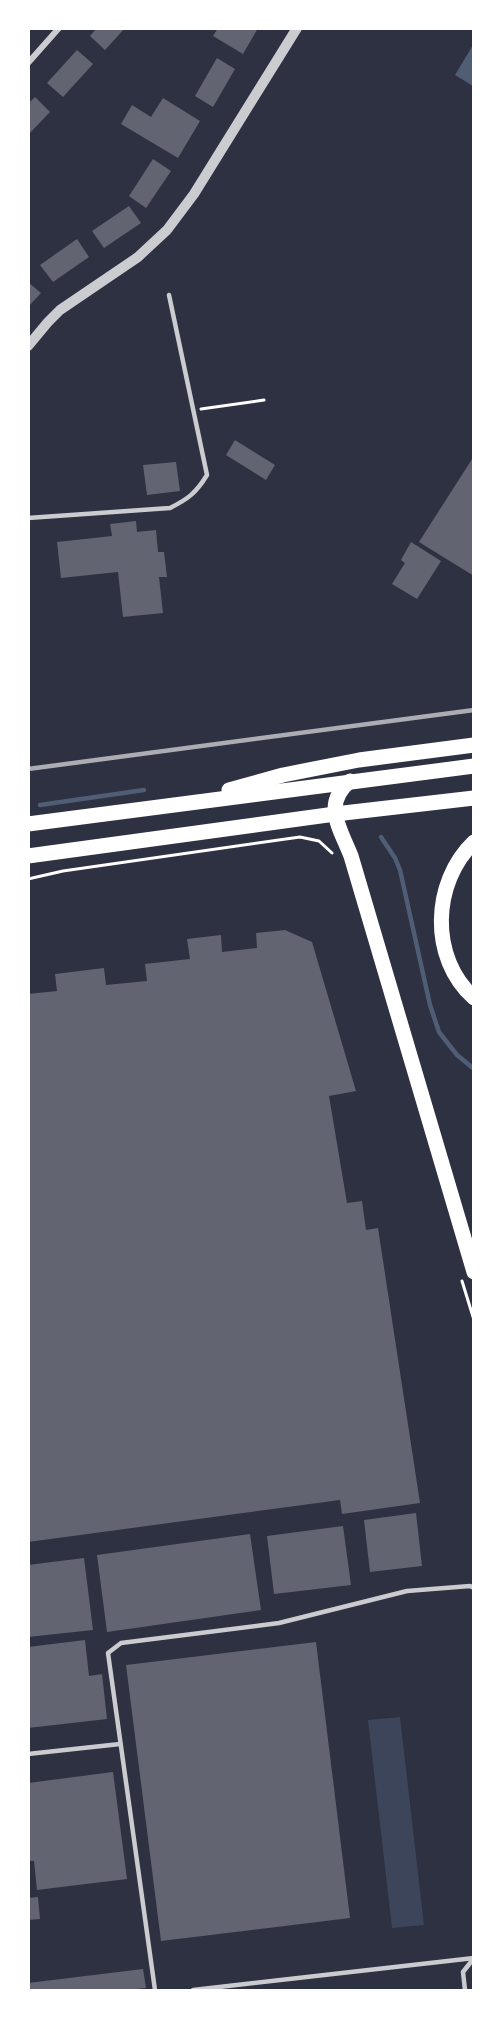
<svg xmlns="http://www.w3.org/2000/svg" width="502" height="2019" font-family="Poppins,sans-serif">
  <style>
    .green { fill: #3c4559 }
    .water { fill: #4f5d75 }
    .lines { fill: none; stroke-linecap: round; stroke-linejoin: round }
    .stream { stroke: #4f5d75; stroke-width: 4.5 }
    .building { fill: #626471 }
    .path { stroke: #fff; stroke-width: 3 }
    .service { stroke: #caccd0; stroke-width: 4.5 }
    .minor { stroke: #caccd0; stroke-width: 6 }
    .tertiary { stroke: #caccd0; stroke-width: 10 }
    .primary { stroke: #fff; stroke-width: 15 }
    .rail { stroke: #abadb3; stroke-width: 4.5 }
  </style>
  <rect width="100%" height="100%" fill="#2d3142"/>
  <!-- green -->
  <polygon class="green" points="400,1717 424,1925 392,1928 368,1720"/>
  <!-- water -->
  <polygon class="water" points="473,45 473,86 455,75"/>
  <g class="lines">
    <!-- stream -->
    <g class="stream">
      <polyline points="40,805 144,790"/>
      <polyline points="381,837 395,858 400,870 430,1005 439,1032 457,1055 474,1069"/>
    </g>
  </g>
  <!-- building -->
  <g class="building">
    <polygon points="97,28 125,28 105,50 90,36"/>
    <polygon points="218,28 258,28 243,54 213,36"/>
    <polygon points="77,50 93,64 63,97 47,83"/>
    <polygon points="217,58 235,69 213,107 195,96"/>
    <polygon points="35,97 50,112 28,135 28,104"/>
    <polygon points="163,98 200,121 178,158 121,124 132,105 151,117"/>
    <polygon points="153,159 171,171 146,208 129,196"/>
    <polygon points="129,206 141,223 104,248 92,231"/>
    <polygon points="77,239 89,257 53,282 40,265"/>
    <polygon points="28,282 41,293 28,307"/>
    <polygon points="235,440 275,465 266,480 226,455"/>
    <polygon points="474,456 474,576 419,542"/>
    <polygon points="176,462 180,491 147,495 143,465"/>
    <polygon points="136,521 137,532 156,530 158,552 164,552 167,577 159,577 163,613 123,617 118,572 61,578 57,542 112,536 110,524"/>
    <polygon points="411,542 441,561 417,599 392,584 405,563 401,560"/>
    <polygon points="285,930 312,942 356,1091 329,1096 347,1203 362,1201 366,1230 378,1228 420,1503 342,1514 340,1500 28,1542 28,994 57,991 55,974 104,968 106,985 147,981 145,964 190,959 187,939 221,935 222,952 257,948 256,933"/>
    <polygon points="416,1513 422,1566 370,1572 364,1520"/>
    <polygon points="343,1526 351,1585 274,1594 267,1536"/>
    <polygon points="250,1534 261,1610 107,1632 97,1555"/>
    <polygon points="84,1558 93,1630 28,1637 28,1565"/>
    <polygon points="85,1640 89,1676 102,1674 107,1719 28,1728 28,1647"/>
    <polygon points="316,1642 350,1918 161,1941 126,1665"/>
    <polygon points="113,1772 127,1879 37,1890 34,1861 28,1861 28,1783"/>
    <polygon points="38,1897 40,1919 28,1920 28,1898"/>
    <polygon points="143,1969 146,1988 126,1990 28,1990 28,1983"/>
  </g>
  <g class="lines">
    <!-- path -->
    <g class="path">
      <polyline points="201,409 264,400"/>
      <polyline points="28,879 63,871 300,837 319,841 332,853"/>
      <polyline points="462,1281 474,1320"/>
    </g>
    <!-- service -->
    <g class="service">
      <path d="M28,518L170,508C188,499 196,493 207,475L169,295"/>
      <polyline points="28,1754 120,1744"/>
      <polyline points="155,1990 108,1653 121,1643 279,1623 407,1591 470,1586 474,1588"/>
      <polyline points="193,1990 474,1958"/>
      <polyline points="465,1990 463,1972 474,1958"/>
    </g>
    <!-- minor -->
    <polyline class="minor" points="28,63 59,28"/>
    <!-- tertiary -->
    <polyline class="tertiary" points="28,346 48,322 60,310 138,257 167,230 194,194 297,28"/>
    <!-- primary -->
    <g class="primary">
      <path d="M350,781C322,804 340,828 351,856L474,1272"/>
      <polyline points="229,790 283,775 359,760 474,745"/>
      <polyline points="28,824 474,766"/>
      <path d="M474,842C432,882 429,958 474,998"/>
      <polyline points="28,856 335,814 474,798"/>
    </g>
    <!-- rail -->
    <polyline class="rail" points="28,769 474,710"/>
  </g>
  <!-- border -->
  <rect width="502" height="2019" fill="none" stroke="#ffffff" stroke-width="60"/>
</svg>
